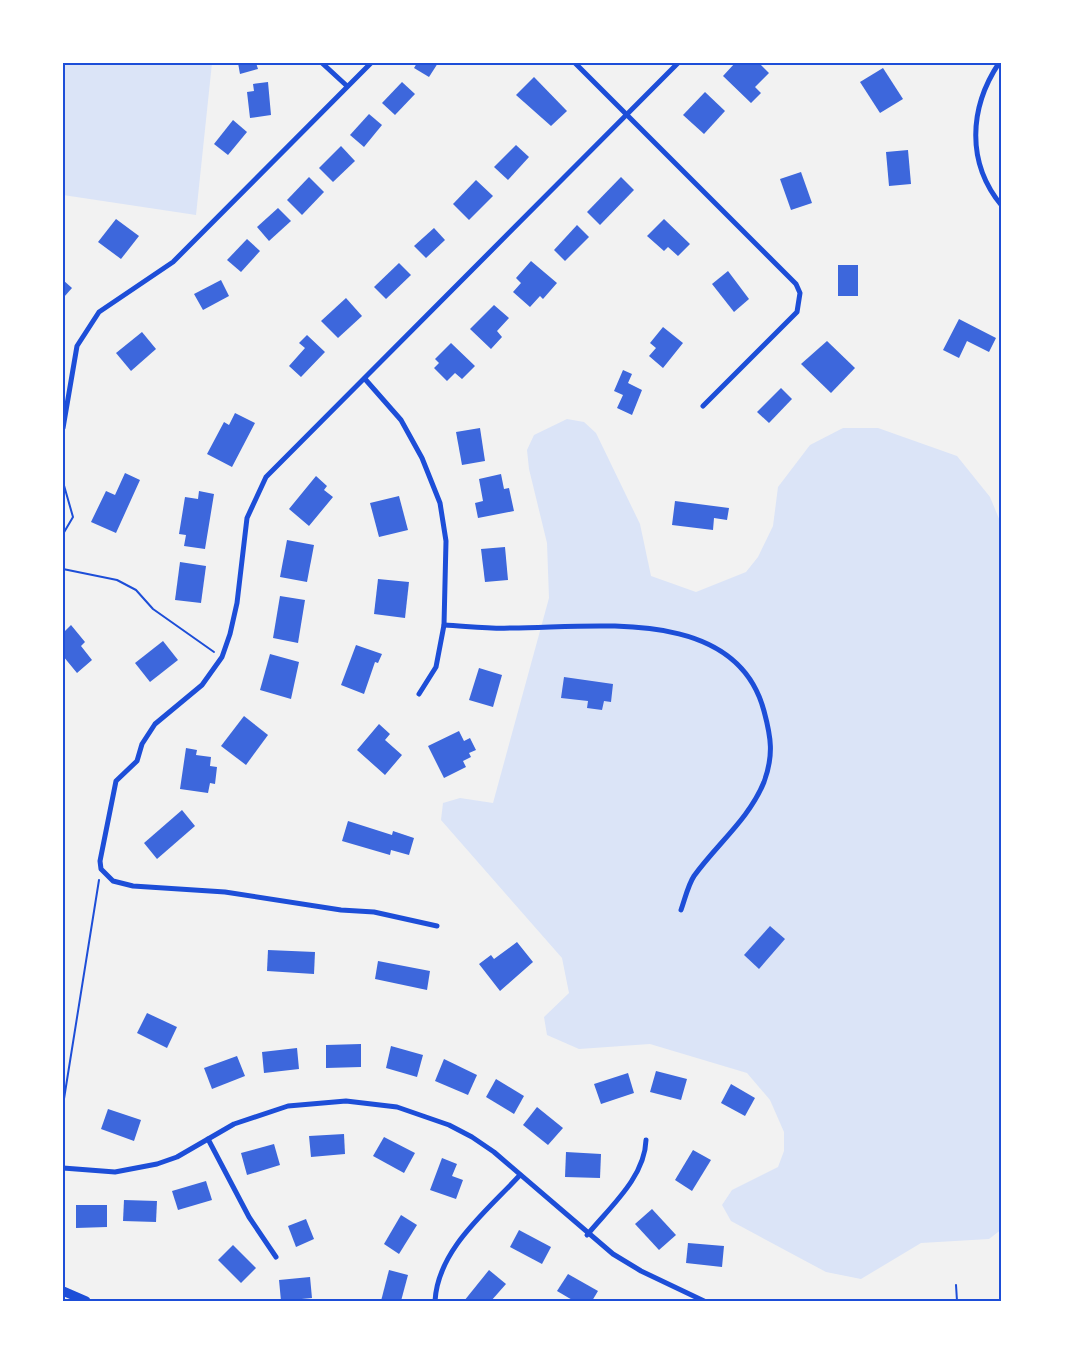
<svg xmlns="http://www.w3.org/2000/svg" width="1065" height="1364" font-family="'Titillium Web',sans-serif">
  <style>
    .green { fill: #dbe4f7 }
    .building { fill: #3d67dc }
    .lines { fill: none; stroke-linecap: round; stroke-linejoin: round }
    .path { stroke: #1d4ed8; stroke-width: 2 }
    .service { stroke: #1d4ed8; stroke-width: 2 }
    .minor { stroke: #1d4ed8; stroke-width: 5 }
    .motorway { stroke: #1d4ed8; stroke-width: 9 }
    .neatline { fill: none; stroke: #1d4ed8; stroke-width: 2 }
  </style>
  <rect width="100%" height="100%" fill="#f2f2f2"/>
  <!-- green -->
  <g class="green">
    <polygon points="63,63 212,63 196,215 63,195"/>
    <polygon points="567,419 584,422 596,433 640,524 651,576 696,592 746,572 758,557 773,526 778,487 810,445 843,428 878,428 957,456 990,497 1002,526 1002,980 999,989 1002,1013 1002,1229 989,1239 921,1243 861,1279 826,1272 731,1221 722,1205 732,1190 778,1167 784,1151 784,1132 770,1100 747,1073 650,1044 579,1049 547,1035 544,1017 569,993 562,958 441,820 443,803 460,798 493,803 549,598 547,543 529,469 527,450 534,435"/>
  </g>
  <!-- building -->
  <g class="building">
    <polygon points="238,63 256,63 258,69 240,74"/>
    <polygon points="417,63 438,63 429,77 414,68"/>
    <polygon points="735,63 759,63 769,73 755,87 761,93 751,103 723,76"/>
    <polygon points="883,68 903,99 880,113 860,82"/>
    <polygon points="534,77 567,111 551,126 516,95"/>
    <polygon points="268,82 271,115 250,118 247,92 254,91 253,84"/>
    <polygon points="402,82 415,94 395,115 382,103"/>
    <polygon points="705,92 725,111 704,134 683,115"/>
    <polygon points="369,114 382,125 364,147 350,135"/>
    <polygon points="233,120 247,132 228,155 214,144"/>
    <polygon points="516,145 529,157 508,180 494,167"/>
    <polygon points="341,146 355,161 333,182 319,168"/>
    <polygon points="908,150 911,184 889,186 886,152"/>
    <polygon points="801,172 812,203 791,210 780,179"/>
    <polygon points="309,177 324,192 302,215 287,200"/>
    <polygon points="621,177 634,190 600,225 587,212"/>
    <polygon points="476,180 493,196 469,220 453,204"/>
    <polygon points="278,208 291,221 269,241 257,227"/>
    <polygon points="116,219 139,236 121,259 98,242"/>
    <polygon points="664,219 690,244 678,256 668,247 664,251 647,236"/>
    <polygon points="577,225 589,237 565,261 554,250"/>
    <polygon points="434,228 445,240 426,258 414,246"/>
    <polygon points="247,239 260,251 241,272 227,260"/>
    <polygon points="531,261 557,283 543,299 540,296 530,307 513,292 521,283 516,278"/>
    <polygon points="399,263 411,275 386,299 374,287"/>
    <rect x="838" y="265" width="20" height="31"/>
    <polygon points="728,271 749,299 734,312 712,284"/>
    <polygon points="63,280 72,288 64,297 63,295"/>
    <polygon points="221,280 229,296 203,310 194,294"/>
    <polygon points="346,298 362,316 338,338 321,321"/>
    <polygon points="494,305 509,318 497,331 502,337 491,349 470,329"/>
    <polygon points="959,319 996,338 989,352 967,341 959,358 943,350"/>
    <polygon points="663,327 683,343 663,368 649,356 656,348 650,343"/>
    <polygon points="142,332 156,349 131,371 116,353"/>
    <polygon points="307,335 325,352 301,377 289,366 305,348 299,343"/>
    <polygon points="827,341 855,368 831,393 801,364"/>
    <polygon points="451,343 475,366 462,379 455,373 447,381 434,368 439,363 435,359"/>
    <polygon points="623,370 632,374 628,383 642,390 632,415 617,408 623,395 614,391"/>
    <polygon points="781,388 792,399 769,423 757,412"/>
    <polygon points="235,413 255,423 232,467 207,454 224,422 229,425"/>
    <polygon points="480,428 485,461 462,465 456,432"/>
    <polygon points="125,473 140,480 116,533 91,522 106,491 115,495"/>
    <polygon points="501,474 504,489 509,488 514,511 478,518 475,503 483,501 479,479"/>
    <polygon points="316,476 327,486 324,490 333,497 309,526 289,509"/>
    <polygon points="199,491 214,494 205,549 184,546 186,535 179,534 185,497 198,499"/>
    <polygon points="399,496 408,530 379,537 370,503"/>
    <polygon points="675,501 729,508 727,520 714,518 713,530 672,525"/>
    <polygon points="287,540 314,545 307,582 280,577"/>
    <polygon points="505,547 508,580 485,582 481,549"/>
    <polygon points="180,562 206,566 201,603 175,600"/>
    <polygon points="378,579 409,582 405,618 374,614"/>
    <polygon points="280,596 305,600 298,643 273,638"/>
    <polygon points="71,625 85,642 81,646 92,660 77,673 63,656 63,633"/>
    <polygon points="163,641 178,660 150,682 135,663"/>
    <polygon points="356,645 382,654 378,663 375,662 364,694 341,685"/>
    <polygon points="270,654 299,662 291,699 260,690"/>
    <polygon points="479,668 502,675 493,707 469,700"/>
    <polygon points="564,677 613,684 611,702 604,701 602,710 587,708 588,701 561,698"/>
    <polygon points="244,716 268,735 246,765 221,746"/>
    <polygon points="379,724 390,734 385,740 402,755 385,775 357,750"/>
    <polygon points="459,731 464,741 470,738 476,750 469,753 471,757 463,761 466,767 444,778 428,746"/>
    <polygon points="186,748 197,750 196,755 211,757 210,766 217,767 215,784 210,783 208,793 180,789"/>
    <polygon points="182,810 195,826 157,859 144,843"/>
    <polygon points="348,821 392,835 393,831 414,838 409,855 391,850 390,855 342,841"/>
    <polygon points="770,926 785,939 759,969 744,955"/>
    <polygon points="517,942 533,962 500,991 479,964 491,955 494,959"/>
    <polygon points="268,950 315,952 314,974 267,971"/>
    <polygon points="378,961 430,971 427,990 375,979"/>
    <polygon points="147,1013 177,1027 167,1048 137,1033"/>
    <polygon points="361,1044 361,1067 326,1068 326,1045"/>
    <polygon points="391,1046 423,1055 417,1077 386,1068"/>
    <polygon points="297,1048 299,1069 264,1073 262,1052"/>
    <polygon points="237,1056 245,1076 212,1089 204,1068"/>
    <polygon points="444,1059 477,1075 468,1095 435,1081"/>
    <polygon points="656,1071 687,1079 681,1100 650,1092"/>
    <polygon points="628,1073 634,1093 601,1104 594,1084"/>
    <polygon points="496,1079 524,1096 514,1114 486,1097"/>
    <polygon points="731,1084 755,1098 745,1116 721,1103"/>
    <polygon points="537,1107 563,1128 548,1145 523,1125"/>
    <polygon points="108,1109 141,1120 134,1141 101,1129"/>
    <polygon points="344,1134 345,1154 311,1157 309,1136"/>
    <polygon points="384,1137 415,1153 404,1173 373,1156"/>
    <polygon points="274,1144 280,1165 247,1175 241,1153"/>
    <polygon points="693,1150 711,1160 692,1191 675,1180"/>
    <polygon points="566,1152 601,1154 600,1178 565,1177"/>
    <polygon points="442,1158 457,1164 452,1176 463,1180 456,1199 430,1190"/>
    <polygon points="206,1181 212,1200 178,1210 172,1191"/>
    <polygon points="124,1200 157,1201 156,1222 123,1221"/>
    <polygon points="76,1205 107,1205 107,1227 76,1228"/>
    <polygon points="652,1209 676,1235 659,1250 635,1224"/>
    <polygon points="401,1215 417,1225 399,1254 384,1244"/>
    <polygon points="306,1219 314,1239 296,1247 288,1226"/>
    <polygon points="519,1230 551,1247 542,1264 510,1247"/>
    <polygon points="688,1243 724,1246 722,1267 686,1263"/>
    <polygon points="233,1245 256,1268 241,1283 218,1260"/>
    <polygon points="389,1270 408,1275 401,1301 381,1301"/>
    <polygon points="489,1270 506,1284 491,1301 464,1301"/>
    <polygon points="568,1274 598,1291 592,1301 574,1301 557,1291"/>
    <polygon points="310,1277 312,1298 281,1301 279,1280"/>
  </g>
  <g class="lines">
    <!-- path -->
    <g class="path">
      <polyline points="63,482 73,517 63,534"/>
      <polyline points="63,569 117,580 136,590 153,609 214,652"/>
      <polyline points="63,1105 99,880"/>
    </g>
    <!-- service -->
    <polyline class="service" points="956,1285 957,1301"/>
    <!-- minor -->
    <g class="minor">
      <polyline points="322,63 347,86"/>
      <polyline points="575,63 796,284 800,293 797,312 703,406"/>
      <path d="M999,63C969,108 966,163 1002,206"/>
      <polyline points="365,379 401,420 422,458 440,503 446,541 444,625 436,667 419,694"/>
      <polyline points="63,428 77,346 99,312 173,262 371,63"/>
      <path d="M444,625C466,626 489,629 512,628C594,628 736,605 764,711C771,737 774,755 764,782C749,819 717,844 694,876C688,885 685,899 681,910"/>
      <polyline points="437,926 374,912 341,910 225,892 133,886 113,881 101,869 100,861 116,781 137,761 142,744 155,724 202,685 222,657 230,634 237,603 247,518 266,477 678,63"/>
      <polyline points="208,1139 249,1217 276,1257"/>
      <polyline points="63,1168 115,1172 157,1164 177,1157 234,1124 288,1106 346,1101 397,1107 449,1125 472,1137 494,1152 613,1254 641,1271 704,1301"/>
      <path d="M587,1235C610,1207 645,1177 646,1140"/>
      <path d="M435,1301C438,1249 487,1211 520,1175"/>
    </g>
    <!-- motorway -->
    <polyline class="motorway" points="63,1291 86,1301"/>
  </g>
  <!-- border -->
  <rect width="1065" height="1364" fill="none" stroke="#ffffff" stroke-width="129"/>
  <rect x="64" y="64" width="936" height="1236" class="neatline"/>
</svg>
